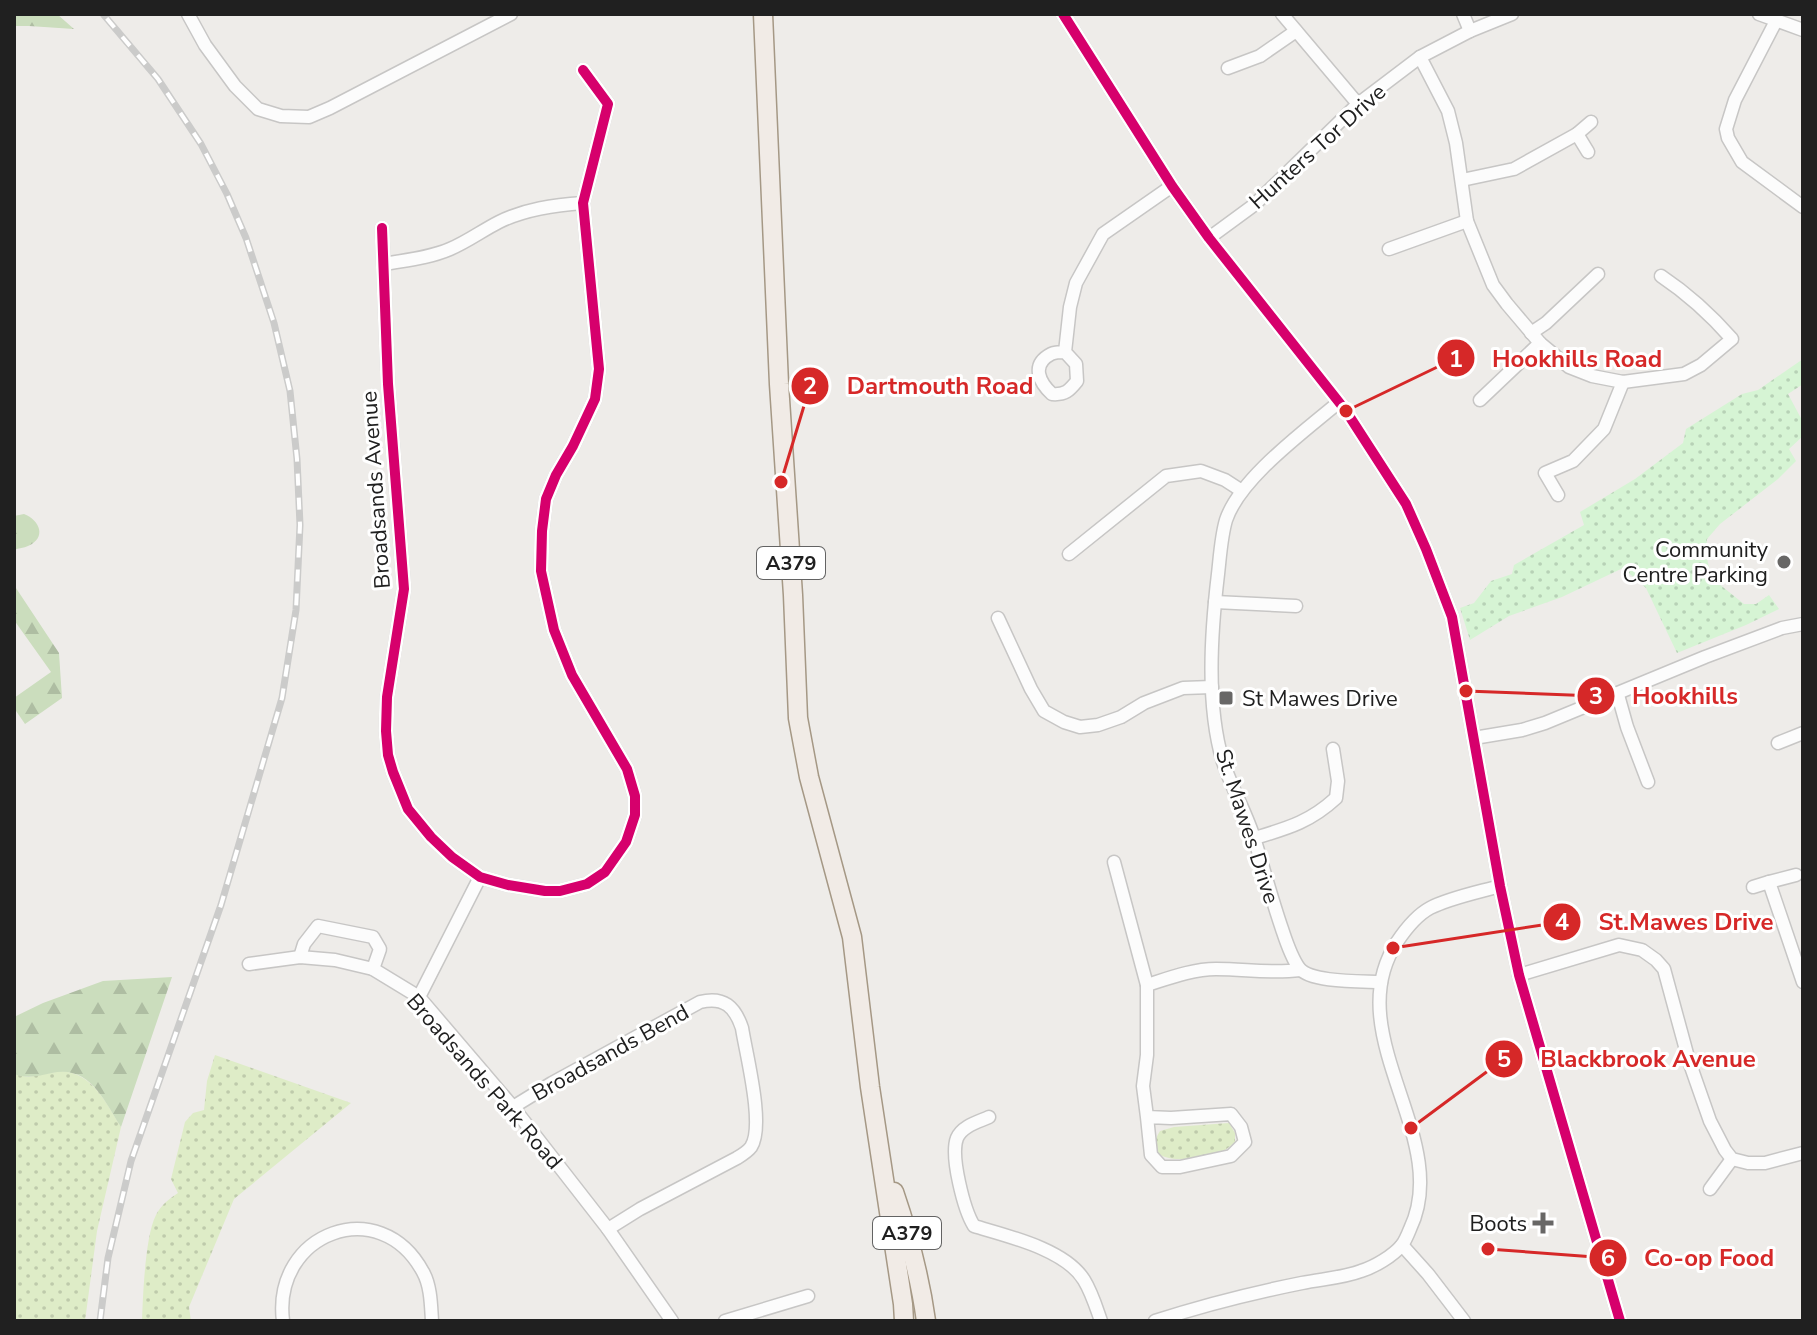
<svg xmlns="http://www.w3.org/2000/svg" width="1817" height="1335" font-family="'Nunito Sans',sans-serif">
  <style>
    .grass { fill: url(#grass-dots) }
    .forest { fill: url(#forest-firs) }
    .park { fill: url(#park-dots) }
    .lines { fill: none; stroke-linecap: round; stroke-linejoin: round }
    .street-casing { stroke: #c7c6c5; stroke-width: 15 }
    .primary-casing { stroke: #a59885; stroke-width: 21 }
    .street { stroke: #fcfcfc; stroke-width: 12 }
    .primary { stroke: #f1ebe6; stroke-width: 18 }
    .rail-casing { stroke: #cbcbca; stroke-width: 7 }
    .rail { stroke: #fff; stroke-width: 4; stroke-dasharray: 12; stroke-linecap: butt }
    .cycleway-casing { stroke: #fff; stroke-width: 15 }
    .cycleway { stroke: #d6006c; stroke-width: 10 }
    .poi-dot { fill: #686766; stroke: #fff; stroke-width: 3 }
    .labels { text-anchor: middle; stroke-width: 6; stroke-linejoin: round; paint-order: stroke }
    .shield { fill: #fff; stroke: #636363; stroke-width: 2 }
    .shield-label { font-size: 20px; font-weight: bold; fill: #202020 }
    .street-label { font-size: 22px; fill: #202020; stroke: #fff }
    .poi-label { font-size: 22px; fill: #202020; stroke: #fff; text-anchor: end }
    .leader { fill: none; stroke: #d62828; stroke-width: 3 }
    .callout-dot { fill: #d62828; stroke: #fff; stroke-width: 3 }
    .mark-label { font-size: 24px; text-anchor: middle; font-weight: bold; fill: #fff }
    .callout-label { font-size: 24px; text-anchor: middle; font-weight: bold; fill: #d62828; stroke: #fff; stroke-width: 6; stroke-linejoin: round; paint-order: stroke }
  </style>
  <defs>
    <pattern id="grass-dots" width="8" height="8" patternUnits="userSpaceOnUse" patternTransform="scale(2)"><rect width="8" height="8" fill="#deecc7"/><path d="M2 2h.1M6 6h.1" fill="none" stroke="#becaab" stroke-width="1.8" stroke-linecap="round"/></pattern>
    <pattern id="forest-firs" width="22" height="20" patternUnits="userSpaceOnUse" patternTransform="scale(2)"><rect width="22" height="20" fill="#cbddbd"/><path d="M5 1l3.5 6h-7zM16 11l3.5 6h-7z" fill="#aebda2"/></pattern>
    <pattern id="park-dots" width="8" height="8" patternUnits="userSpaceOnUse" patternTransform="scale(2)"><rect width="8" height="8" fill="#d6f4d4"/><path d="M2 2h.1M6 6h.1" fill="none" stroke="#b7d1b6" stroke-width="1.8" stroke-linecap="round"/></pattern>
  </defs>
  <rect width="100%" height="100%" fill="#eeece9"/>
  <!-- grass -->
  <g class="grass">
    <path d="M215,1055L351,1103L234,1199L189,1307L191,1321H142C143,1296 145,1236 156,1215C161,1205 169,1199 178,1193L171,1179L185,1122L193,1113L204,1110L207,1081Z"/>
    <path d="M61,1071C93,1073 106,1103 121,1127L97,1231L85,1321H14V1074L28,1077Z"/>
    <path d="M1229,1123L1235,1133V1142C1232,1145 1229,1147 1225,1150C1207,1159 1135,1171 1160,1131L1174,1127Z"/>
  </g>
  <!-- forest -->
  <g class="forest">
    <polygon points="14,14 57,14 74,29 29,26 14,26"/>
    <path d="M24,514C40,520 47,538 28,546C24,548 19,548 14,550V516Z"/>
    <polygon points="14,585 59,653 62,698 25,724 14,708 14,698 51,672 14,620"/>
    <path d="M172,977L121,1127C104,1101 90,1065 52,1073C39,1076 27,1079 14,1074V1017L43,1003L103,981Z"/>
  </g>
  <!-- park -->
  <polygon class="park" points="1803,359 1803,384 1788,394 1803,422 1803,436 1789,449 1796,461 1778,479 1720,524 1707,539 1706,554 1709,567 1714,580 1744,604 1756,604 1769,595 1779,609 1746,625 1677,653 1646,588 1623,568 1562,597 1509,616 1470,640 1460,608 1474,603 1491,581 1512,574 1514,565 1584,525 1580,512 1635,479 1683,443 1686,429 1742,394 1758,390"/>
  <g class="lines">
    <!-- street casing -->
    <g class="street-casing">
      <g id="street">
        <polyline points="188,14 205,45 235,86 258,109 281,116 309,117 330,108 511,14"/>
        <polyline points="1063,14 1172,186 1209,238 1346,411 1406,504 1426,549 1452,617 1500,886 1519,975 1620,1321"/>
        <polyline points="1282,14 1358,104"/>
        <polyline points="1463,14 1470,31"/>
        <polyline points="1759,14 1803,30"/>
        <polyline points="1776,21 1735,100 1726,129 1728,138 1742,162 1803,207"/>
        <polyline points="1420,57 1448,111 1456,143 1467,221 1493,285 1507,304 1540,343 1569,367 1592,376 1623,382 1604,429 1573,461 1545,473 1558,495"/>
        <polyline points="1228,68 1260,56 1296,31"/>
        <polyline points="1577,134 1588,152"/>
        <polyline points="1462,180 1514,169 1577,134 1591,122"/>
        <polyline points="382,228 388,384 404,589 387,697 386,731 388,755 393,772 408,809 431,837 452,857 480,877 508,885 545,891 560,891 587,884 605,872 626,842 635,815 635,796 627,769 572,675 554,630 541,571 542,531 546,499 556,475 573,446 595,399 599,369 583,203 608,104 583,70"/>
        <polyline points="1209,238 1254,205 1358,104 1420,57 1470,31 1512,14"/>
        <polyline points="1389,249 1467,221"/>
        <path d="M384,264C406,260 429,258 450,249C467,242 483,230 499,222C525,209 554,205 583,203"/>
        <polyline points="1531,333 1546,323 1598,274"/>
        <path d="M1065,352C1060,352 1055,352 1051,354C1030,365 1040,383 1052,394C1065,395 1069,391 1077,381L1076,364L1065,352L1070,307L1076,283L1103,234L1172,186"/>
        <path d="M1623,382L1684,374L1701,365L1732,339C1710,314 1688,294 1661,276"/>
        <polyline points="1480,400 1540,343"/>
        <path d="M1339,402C1305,431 1240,478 1226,520C1221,537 1220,557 1218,574C1211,633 1206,705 1223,762C1232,789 1247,814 1255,841C1264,870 1272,900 1282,929C1286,941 1291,957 1299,968C1311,983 1362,981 1381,982"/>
        <polyline points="1069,554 1166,476 1201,471 1225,480 1242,491"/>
        <polyline points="1215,602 1296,606"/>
        <polyline points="998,618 1031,689 1044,711 1064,722 1080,727 1098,725 1121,717 1144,703 1183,688 1212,687"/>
        <polyline points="1618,695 1627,727 1648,782"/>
        <polyline points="1474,738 1522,730 1545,723 1705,657 1782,628 1803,624"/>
        <polyline points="1778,743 1803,733"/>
        <path d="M1255,838C1288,828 1310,822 1336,798L1338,781L1333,749"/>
        <polyline points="1114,862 1147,985"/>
        <polyline points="1796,875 1769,882 1803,982"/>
        <polyline points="1753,887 1769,882"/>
        <polyline points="300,957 304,944 318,926 373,937 380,949 373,969"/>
        <polyline points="249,964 300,957 335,960 373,969 419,997 513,1107 608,1229 672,1321"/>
        <polyline points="1519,975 1619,945 1642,950 1656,960 1664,969 1689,1061 1710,1121 1725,1150 1732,1159 1748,1163 1765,1163 1803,1153"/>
        <polyline points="419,997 480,877"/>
        <path d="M513,1107L552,1083L700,1002C724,996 735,1007 742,1028C746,1054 765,1126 751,1147C748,1151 742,1155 737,1158L640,1209L608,1229"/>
        <path d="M989,1117C978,1122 962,1126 957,1138C950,1156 964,1210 974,1226C1007,1236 1065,1249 1084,1280C1092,1293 1096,1307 1101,1321"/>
        <path d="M1147,1117L1151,1155L1162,1167H1180L1231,1156L1245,1142L1241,1127L1231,1114L1171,1118L1147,1117L1143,1086L1147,1055V985C1169,978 1193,969 1216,969C1246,969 1269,974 1300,970"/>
        <polyline points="1710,1189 1732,1159"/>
        <polyline points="1402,1245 1428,1274 1464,1321"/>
        <path d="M283,1321C272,1233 380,1192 423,1272C431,1286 431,1306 432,1321"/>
        <polyline points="725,1321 808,1296"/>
        <path d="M1155,1321C1204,1305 1252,1293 1302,1283C1321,1279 1343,1278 1361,1271C1374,1267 1393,1256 1402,1245C1405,1241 1408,1234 1410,1229C1454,1138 1337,1034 1397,942C1405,930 1417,915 1430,908C1449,898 1479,892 1500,886"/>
      </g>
    </g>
    <!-- primary casing -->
    <g class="primary-casing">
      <g id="primary">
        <polyline points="763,14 779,384 793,595 798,718 809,777 852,937 870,1087 903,1304 904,1321"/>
        <path d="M894,1192C908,1233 920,1277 926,1321"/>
      </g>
    </g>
    <!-- street -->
    <use href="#street" class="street"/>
    <!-- primary -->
    <use href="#primary" class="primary"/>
    <!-- rail casing -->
    <g class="rail-casing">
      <polyline id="rail" points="100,1321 108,1258 131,1161 221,905 282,698 296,610 300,525 297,459 290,391 274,323 246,238 227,194 201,144 158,79 103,14"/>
    </g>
    <!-- rail -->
    <use href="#rail" class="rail"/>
    <!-- cycleway casing -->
    <g class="cycleway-casing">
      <g id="cycleway">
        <polyline points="1063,14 1172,186 1209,238 1346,411 1406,504 1426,549 1452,617 1500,886 1519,975 1620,1321"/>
        <polyline points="382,228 388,384 404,589 387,697 386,731 388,755 393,772 408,809 431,837 452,857 480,877 508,885 545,891 560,891 587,884 605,872 626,842 635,815 635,796 627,769 572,675 554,630 541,571 542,531 546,499 556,475 573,446 595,399 599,369 583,203 608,104 583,70"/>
      </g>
    </g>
    <!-- cycleway -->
    <use href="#cycleway" class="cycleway"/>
  </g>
  <!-- markers -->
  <g class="poi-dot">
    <circle cx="1784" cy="562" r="8"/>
    <rect x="1218" y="690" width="16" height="16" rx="4"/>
    <path d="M1539 1211h8v8h8v8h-8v8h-8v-8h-8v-8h8z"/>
  </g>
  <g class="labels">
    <!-- shield labels -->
    <g class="shield">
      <rect x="757" y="547" width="68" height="32" rx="6"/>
      <rect x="873" y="1217" width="68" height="32" rx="6"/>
    </g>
    <g class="shield-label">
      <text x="791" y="570">A379</text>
      <text x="907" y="1240">A379</text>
    </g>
    <!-- street labels -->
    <g class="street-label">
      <text transform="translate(1317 146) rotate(-42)" y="8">Hunters Tor Drive</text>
      <text transform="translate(375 490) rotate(-94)" y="8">Broadsands Avenue</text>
      <text transform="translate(1248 826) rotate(72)" y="8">St. Mawes Drive</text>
      <text transform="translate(610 1052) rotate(-29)" y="8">Broadsands Bend</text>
      <text transform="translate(485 1081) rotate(49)" y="8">Broadsands Park Road</text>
    </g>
    <!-- poi labels -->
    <g class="poi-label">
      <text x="1768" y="557">Community<tspan x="1768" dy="25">Centre Parking</tspan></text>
      <text x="1242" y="706" text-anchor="start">St Mawes Drive</text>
      <text x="1527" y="1231">Boots</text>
    </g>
  </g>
  <!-- callouts -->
  <path class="leader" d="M1346 411L1456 358M781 482L810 386M1466 691L1596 696M1393 948L1562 922M1411 1128L1504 1059M1488 1249L1608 1258"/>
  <g class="callout-dot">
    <circle cx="1346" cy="411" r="8"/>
    <circle cx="781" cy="482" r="8"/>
    <circle cx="1466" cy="691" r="8"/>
    <circle cx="1393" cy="948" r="8"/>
    <circle cx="1411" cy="1128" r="8"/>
    <circle cx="1488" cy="1249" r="8"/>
    <circle cx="1456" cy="358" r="20"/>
    <circle cx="810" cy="386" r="20"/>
    <circle cx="1596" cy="696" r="20"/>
    <circle cx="1562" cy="922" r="20"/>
    <circle cx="1504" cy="1059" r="20"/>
    <circle cx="1608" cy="1258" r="20"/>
  </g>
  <g class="mark-label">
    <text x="1456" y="367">1</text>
    <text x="810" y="394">2</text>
    <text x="1596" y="704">3</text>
    <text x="1562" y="930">4</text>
    <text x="1504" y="1067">5</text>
    <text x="1608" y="1266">6</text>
  </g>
  <g class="callout-label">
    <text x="1577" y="367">Hookhills Road</text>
    <text x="940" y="394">Dartmouth Road</text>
    <text x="1685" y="704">Hookhills</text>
    <text x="1686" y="930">St.Mawes Drive</text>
    <text x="1648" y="1067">Blackbrook Avenue</text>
    <text x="1709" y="1266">Co-op Food</text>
  </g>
  <!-- border -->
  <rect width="1817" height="1335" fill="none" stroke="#202020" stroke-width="32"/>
</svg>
